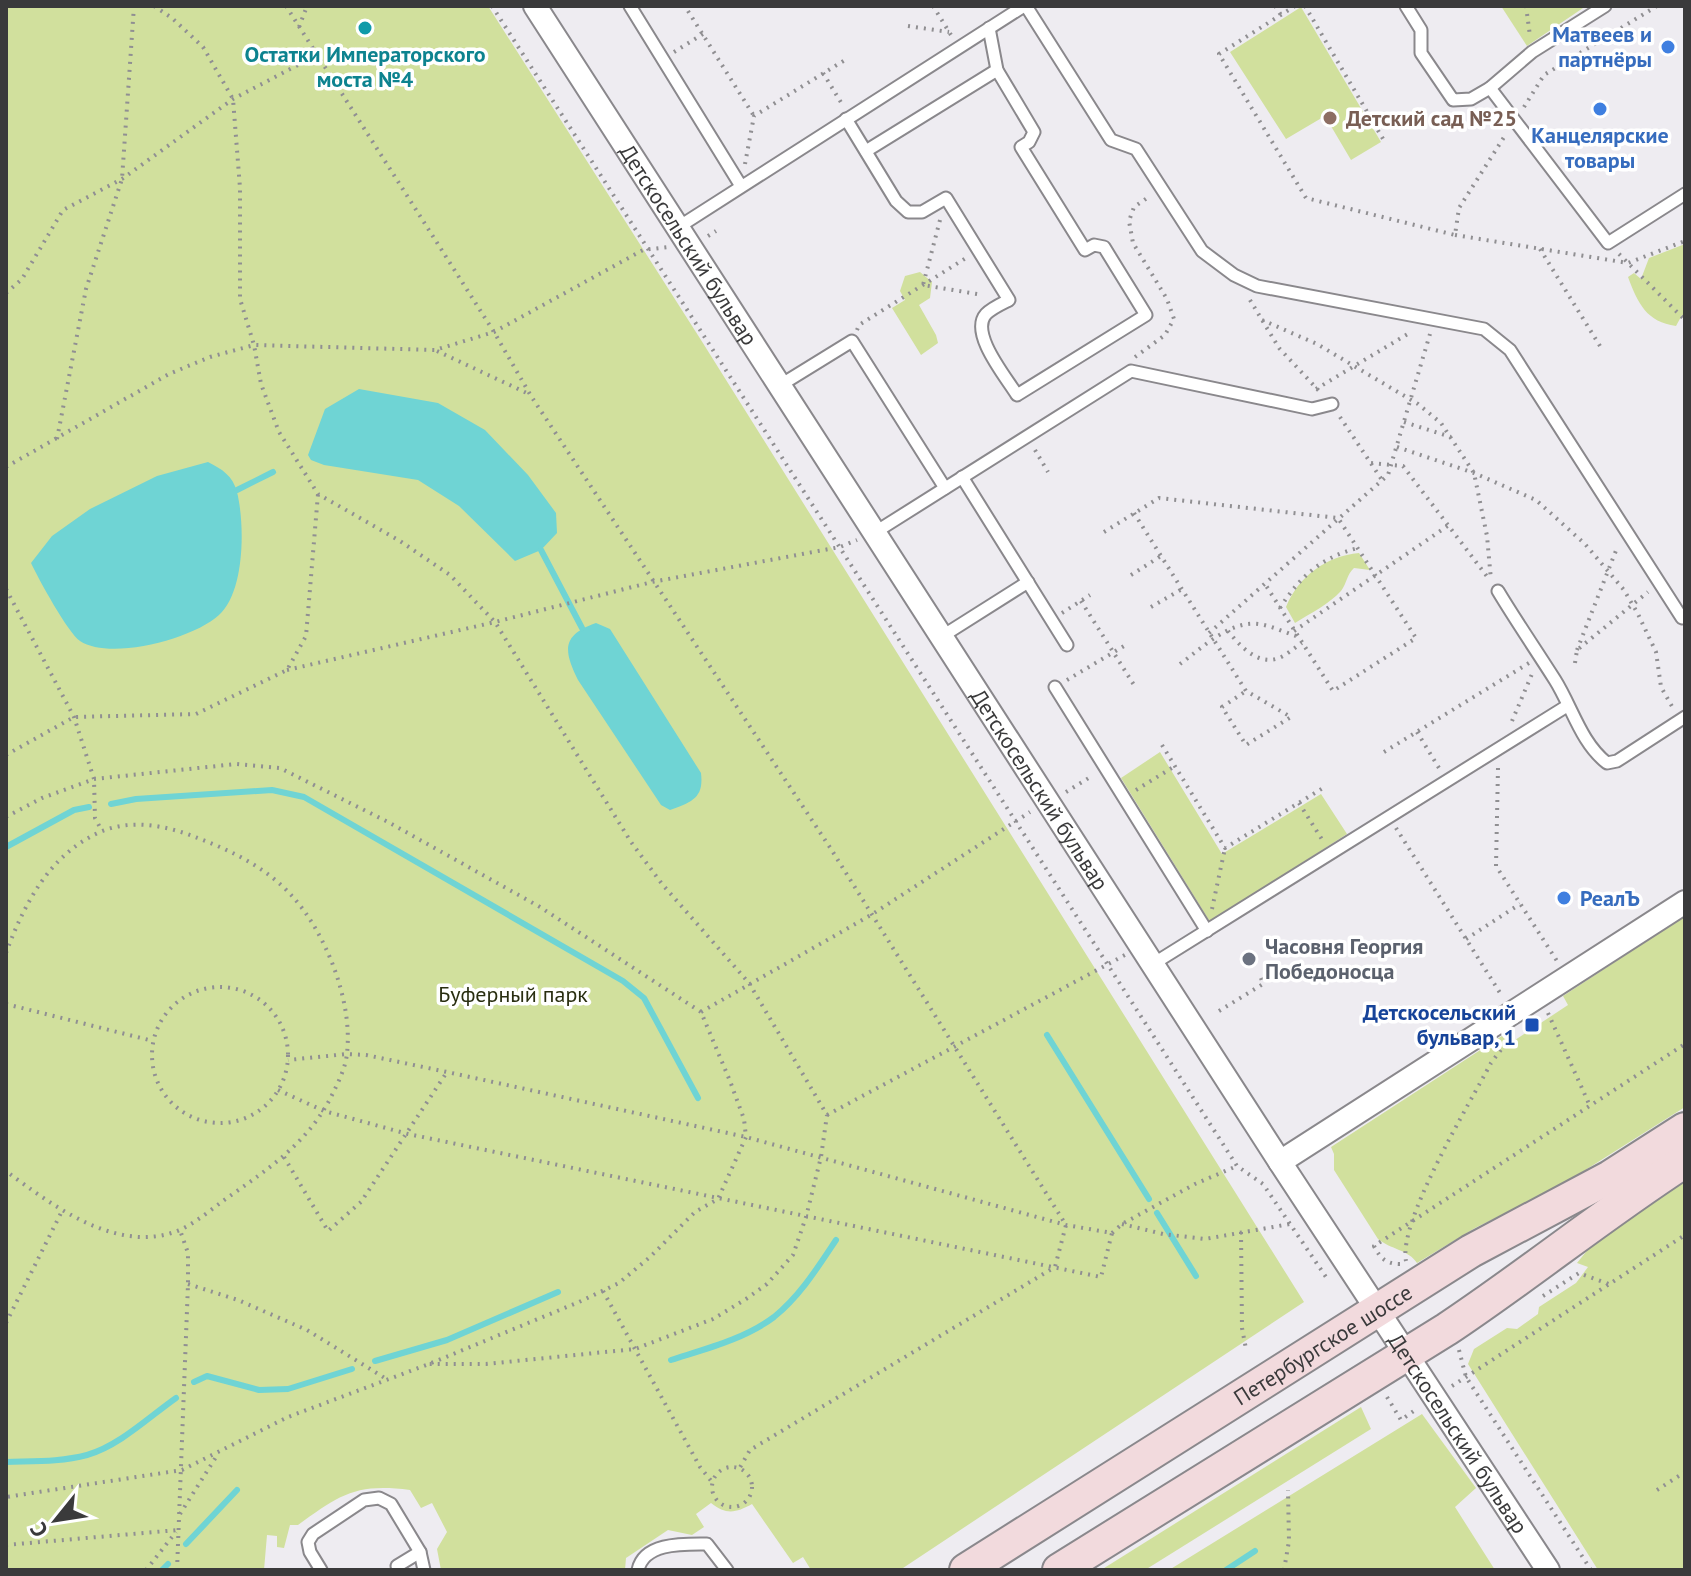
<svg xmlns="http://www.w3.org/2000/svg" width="1691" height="1576" font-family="'PT Sans',sans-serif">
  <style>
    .green { fill: #d1e09d }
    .water { fill: #6fd4d4 }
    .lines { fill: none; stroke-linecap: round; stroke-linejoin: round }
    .stream { stroke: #6fd4d4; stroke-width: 6 }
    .service-casing { stroke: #8a888c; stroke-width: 15 }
    .minor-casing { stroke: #8a888c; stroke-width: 26 }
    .secondary-casing { stroke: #8a888c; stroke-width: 36 }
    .path { stroke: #908f92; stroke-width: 4; stroke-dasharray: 2 6; stroke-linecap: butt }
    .service { stroke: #fff; stroke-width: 11 }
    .minor { stroke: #fff; stroke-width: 22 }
    .secondary { stroke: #f2dadd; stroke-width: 32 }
    .culture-dot { fill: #0f9aa8; stroke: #fff; stroke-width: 3 }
    .shop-dot { fill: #3f7fe0; stroke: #fff; stroke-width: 3 }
    .education-dot { fill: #8d6e63; stroke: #fff; stroke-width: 3 }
    .worship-dot { fill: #6b7280; stroke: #fff; stroke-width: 3 }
    .transit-dot { fill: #1a4fb4; stroke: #fff; stroke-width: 3 }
    .labels { text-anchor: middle; stroke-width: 7; stroke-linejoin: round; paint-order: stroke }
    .shop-label { font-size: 22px; font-weight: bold; fill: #366cbe; stroke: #fff; text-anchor: end }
    .culture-label { font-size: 22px; font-weight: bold; fill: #0d838f; stroke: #fff }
    .education-label { font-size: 22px; font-weight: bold; fill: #785e54; stroke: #fff; text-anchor: start }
    .street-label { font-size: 22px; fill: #3a3a3b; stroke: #fff }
    .worship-label { font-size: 22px; font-weight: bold; fill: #5b616d; stroke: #fff; text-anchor: start }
    .park-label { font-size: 22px; fill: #292e10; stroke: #fff }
    .transit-label { font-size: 22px; font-weight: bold; fill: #164399; stroke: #fff; text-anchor: end }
  </style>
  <rect width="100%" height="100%" fill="#eeecf1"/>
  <!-- green -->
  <g class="green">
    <path d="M6,6H488L701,340L1304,1302L900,1570H811L803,1557L793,1563L752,1504C736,1513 726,1515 711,1503L696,1514L704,1527L692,1535L668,1530L626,1558L625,1570H441L437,1549L447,1532L432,1503L421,1508L410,1490C355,1483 340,1495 298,1525H290L284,1548L277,1547V1536L267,1535L264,1570H6Z"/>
    <polygon points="1501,6 1586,6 1527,46"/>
    <polygon points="1301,7 1381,142 1351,160 1325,116 1286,139 1230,52"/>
    <path d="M1685,244V317L1682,315L1676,326C1647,322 1638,304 1628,277L1634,273L1641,279L1649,258Z"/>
    <polygon points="920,272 932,282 930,298 919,305 936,335 938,343 921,355 892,308 905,300 900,291 905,276"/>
    <path d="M1359,553L1370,570L1354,568C1347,574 1347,583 1341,591C1329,604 1311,613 1295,623L1286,607C1298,577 1326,556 1359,553Z"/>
    <polygon points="1160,752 1222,854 1321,794 1347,834 1210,922 1121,778"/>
    <path d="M1685,916V1107L1560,1186L1475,1228L1417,1263C1409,1250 1390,1249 1378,1239L1334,1170V1154L1331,1147L1505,1034L1512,1042L1568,1005L1563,996Z"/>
    <polygon points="1685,1173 1685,1570 1598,1570 1468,1364 1474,1349 1507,1328 1517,1329 1538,1314 1539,1307 1576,1283 1588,1267 1577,1263 1610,1222"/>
    <polygon points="1361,1407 1371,1429 1145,1570 1101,1570"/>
    <polygon points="1422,1414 1476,1488 1455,1507 1495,1570 1169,1570"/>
  </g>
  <!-- water -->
  <g class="water">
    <polygon points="359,389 438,403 485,430 528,475 556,513 557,533 541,550 515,561 459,506 418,480 324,465 311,460 308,455 325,409"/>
    <path d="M208,462C222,469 233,476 237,492C245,524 245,592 219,615C193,639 110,661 80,641C68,633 38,578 31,563L52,536L90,509L157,476Z"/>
    <path d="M596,623L610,629L701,773C704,798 692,802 670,810L661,805L578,680C563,650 562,635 596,623Z"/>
  </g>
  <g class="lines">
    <!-- stream -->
    <g class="stream">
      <polyline points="237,490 273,472"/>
      <polyline points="541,550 582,628"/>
      <polyline points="111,804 136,799 272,790 304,797 623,981 644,998 698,1098"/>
      <polyline points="6,847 74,810 89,807"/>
      <polyline points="1047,1035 1149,1199"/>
      <polyline points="1157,1213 1196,1276"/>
      <path d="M671,1360C705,1349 745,1339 774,1317C800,1296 818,1267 836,1240"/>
      <polyline points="375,1361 447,1340 558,1292"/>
      <polyline points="194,1382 207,1376 259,1390 288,1389 352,1369"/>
      <path d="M6,1462C33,1461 61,1462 87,1455C119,1446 149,1417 176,1398"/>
      <polyline points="186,1544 237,1490"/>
      <polyline points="162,1570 168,1564"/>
      <polyline points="1226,1570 1255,1551"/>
    </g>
    <!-- service casing -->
    <g class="service-casing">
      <g id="service">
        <polyline points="630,6 741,186"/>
        <polyline points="1026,6 1111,140 1136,149 1202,251 1234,275 1257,286 1484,329 1510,350 1682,618 1685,616"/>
        <polyline points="1406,6 1421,30 1421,53 1453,100 1471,99 1490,88 1532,52 1605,6"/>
        <polyline points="1490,88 1608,243 1685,194"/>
        <path d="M846,119L896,201L908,212H922L946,198L1009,300C1001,304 992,308 986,314C969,333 1006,377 1017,395L1146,315L1104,247L1094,245L1085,250L1021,147L1029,142L1034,132L997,70L989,28"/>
        <polyline points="866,151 997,70"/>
        <polyline points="677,228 1024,6"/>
        <polyline points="779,386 852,341 945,488"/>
        <polyline points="962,477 1067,645"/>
        <polyline points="874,533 1131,371 1312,409 1332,404"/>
        <path d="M1498,591C1516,621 1536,650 1555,680C1572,707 1581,743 1607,763L1617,761L1685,717"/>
        <polyline points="941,637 1028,582"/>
        <polyline points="1055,687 1207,931"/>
        <polyline points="1153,964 1567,706"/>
        <polyline points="397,1566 420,1552"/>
        <polyline points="321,1570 310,1552 308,1542 313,1534 364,1500 379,1498 391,1504 420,1552 424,1570"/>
        <path d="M638,1570C644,1542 684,1544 707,1544L727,1570"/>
      </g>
    </g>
    <!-- minor casing -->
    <g class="minor-casing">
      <g id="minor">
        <path id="s1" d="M535,6L1280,1162L1548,1570"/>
        <polyline points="1280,1162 1685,902"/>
      </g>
    </g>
    <!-- secondary casing -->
    <g class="secondary-casing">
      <g id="secondary">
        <path id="s2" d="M966,1570L1471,1251L1610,1177L1685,1129"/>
        <path d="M1059,1570L1447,1329C1528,1275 1603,1214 1685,1161"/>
      </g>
    </g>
    <!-- path -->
    <g class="path">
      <polyline points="154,6 172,18 203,47 233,99 240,188 240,299 254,345 261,384 279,432 318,494 400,541 450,575 495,622 631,842 662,884 749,983 827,1115 821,1157 806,1217 793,1255 767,1284 746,1299 713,1319 635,1349 486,1364 429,1364"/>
      <polyline points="286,6 494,332 531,396 831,849 1066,1225 1055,1267 750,1450 739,1469"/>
      <polyline points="492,6 1237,1166 1263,1184 1326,1277"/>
      <polyline points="933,6 951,35"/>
      <polyline points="1275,6 1281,15"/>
      <polyline points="1295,6 1219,54 1306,198 1455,235 1459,208 1506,134"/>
      <polyline points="1305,6 1386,144"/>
      <polyline points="1526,6 1530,36"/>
      <polyline points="688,11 754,116"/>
      <polyline points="908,26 949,32"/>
      <polyline points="299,27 307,6"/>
      <polyline points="674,52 703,34"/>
      <polyline points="823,73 842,104"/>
      <polyline points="1524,107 1544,75 1657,6"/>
      <polyline points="745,164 754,116 845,60"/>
      <polyline points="940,220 923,285 983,295"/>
      <polyline points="1455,235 1628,263 1685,241"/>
      <polyline points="708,236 716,231"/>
      <polyline points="1540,249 1600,346"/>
      <polyline points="1619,254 1685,320"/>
      <polyline points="6,293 22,279 63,210 122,179 233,99 317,55"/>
      <polyline points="1250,300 1279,348 1320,392"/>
      <polyline points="1262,320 1317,344 1418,404 1441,423 1474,473 1487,536 1491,580"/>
      <polyline points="857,330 859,325 966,258"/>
      <polyline points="437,351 531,395"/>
      <polyline points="1135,357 1165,335 1174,319 1167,299 1133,243 1129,221 1134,207 1150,196"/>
      <polyline points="1316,389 1411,332"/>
      <polyline points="1340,417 1382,480"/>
      <polyline points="1404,422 1451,437"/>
      <polyline points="57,439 86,289 122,179 134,6"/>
      <polyline points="1397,447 1474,473 1536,500 1585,544 1624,590 1638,614 1656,652 1661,687 1673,708"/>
      <polyline points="1035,450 1048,472"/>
      <polyline points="1371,463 1403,466 1489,579"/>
      <polyline points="6,467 169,374 210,357 254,345 435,350 494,332 643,250 668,247"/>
      <polyline points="1134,513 1246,691 1291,717 1246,745 1222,707 1246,691"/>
      <polyline points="1104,532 1159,498 1338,518 1416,638 1333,691 1265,584"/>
      <polyline points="1131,575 1161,556"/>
      <polyline points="6,589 74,717 94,779 95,818 102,831"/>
      <polyline points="1081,601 1134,685"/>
      <polyline points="1151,607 1182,589"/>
      <path d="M1280,608C1300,576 1322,557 1358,548"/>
      <polyline points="1062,613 1090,595"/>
      <path d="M1228,631C1240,646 1258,666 1279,658C1287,655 1295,647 1302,643"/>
      <polyline points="1294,631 1449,525"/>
      <polyline points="1209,633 1388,475 1430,334"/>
      <polyline points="1577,650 1617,548"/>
      <polyline points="1575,663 1577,650 1648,592"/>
      <path d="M1180,664C1202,648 1230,620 1259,624C1272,626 1284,632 1296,636"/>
      <polyline points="287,670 495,622 652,582 840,547 857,540"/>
      <polyline points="1067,680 1124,646"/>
      <polyline points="1512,721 1532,674"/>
      <polyline points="1417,732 1439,768"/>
      <polyline points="1162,745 1225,848 1323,788"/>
      <polyline points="1384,752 1529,663"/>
      <polyline points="6,755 74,717 196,714 287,670 306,636 318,494"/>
      <polyline points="1498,768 1496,866 1557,961"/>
      <polyline points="1136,790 1175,766"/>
      <polyline points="1066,792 1092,776"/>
      <polyline points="1299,803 1323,841"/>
      <polyline points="6,817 42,798 94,779 236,764 280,768 388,822 540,907 701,1012 730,1081 744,1119 746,1137 718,1199 695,1212 650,1257 619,1283 579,1302 429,1364 288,1417 182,1470 6,1497"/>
      <polyline points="1396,828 1502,996"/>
      <polyline points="1212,909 1225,848"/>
      <polyline points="1466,939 1520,904"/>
      <path d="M6,953C24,904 50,854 100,832C130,819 165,825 195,837C230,850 266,867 292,896C326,933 353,1002 347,1053C346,1066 339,1081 333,1093C310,1141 270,1168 227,1198C213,1208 198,1221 182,1229C120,1257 53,1206 6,1171"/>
      <circle cx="220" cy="1055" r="68"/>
      <polyline points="6,1004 153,1041"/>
      <polyline points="1219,1011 1263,984 1261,978"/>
      <polyline points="701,1012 871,915 1030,812"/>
      <polyline points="1548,1013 1590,1106"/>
      <polyline points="278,1090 324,1111 408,1134 1101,1277 1112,1233 1066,1225 746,1137 447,1072 366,1055 347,1054 288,1060"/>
      <polyline points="827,1115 1125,955"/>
      <polyline points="284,1157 328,1231 361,1202 447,1072"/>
      <polyline points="1122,1224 1163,1234 1205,1239 1290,1224"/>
      <polyline points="1241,1232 1242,1328 1246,1349"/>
      <polyline points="1112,1233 1122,1224 1195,1184 1237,1166"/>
      <path d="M1406,1261C1398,1221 1470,1103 1491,1063L1506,1043"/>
      <path d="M1400,1264C1386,1264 1380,1258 1374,1246L1685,1044"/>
      <polyline points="188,1284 238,1300 307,1330 388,1380"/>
      <polyline points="603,1291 700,1467 712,1482"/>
      <polyline points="1543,1296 1579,1273 1609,1284"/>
      <polyline points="6,1323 62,1211"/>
      <polyline points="1459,1350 1466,1377 1591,1570"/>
      <polyline points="1452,1386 1685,1235"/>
      <polyline points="1387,1397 1401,1420 1418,1408"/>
      <circle cx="732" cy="1487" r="20"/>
      <polyline points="1657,1490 1685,1472"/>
      <polyline points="180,1514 216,1457"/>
      <polyline points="6,1545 178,1530"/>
      <polyline points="146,1570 176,1532"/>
      <polyline points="177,1570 188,1284 188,1253 180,1230"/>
      <polyline points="1284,1570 1289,1541 1288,1490"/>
    </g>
    <!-- service -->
    <use href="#service" class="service"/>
    <!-- minor -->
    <use href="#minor" class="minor"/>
    <!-- secondary -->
    <use href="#secondary" class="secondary"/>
  </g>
  <!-- markers -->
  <circle class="culture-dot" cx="365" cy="28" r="8"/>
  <g class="shop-dot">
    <circle cx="1668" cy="47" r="8"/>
    <circle cx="1600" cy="109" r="8"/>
    <circle cx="1564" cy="898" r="8"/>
  </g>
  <circle class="education-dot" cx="1330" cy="118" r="8"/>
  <circle class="worship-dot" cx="1249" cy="959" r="8"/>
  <rect class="transit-dot" x="1524" y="1017" width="16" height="16" rx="4"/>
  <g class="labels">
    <!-- shop labels -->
    <g class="shop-label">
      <text x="1652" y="42">Матвеев и<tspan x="1652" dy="25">партнёры</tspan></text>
      <text x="1600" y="143" text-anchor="middle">Канцелярские<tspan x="1600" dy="25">товары</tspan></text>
      <text x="1580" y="906" text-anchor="start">РеалЪ</text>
    </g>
    <!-- culture labels -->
    <g class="culture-label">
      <text x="365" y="62">Остатки Императорского<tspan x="365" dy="25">моста №4</tspan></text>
    </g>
    <!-- education labels -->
    <g class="education-label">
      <text x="1346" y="126">Детский сад №25</text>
    </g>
    <!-- street labels -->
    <g class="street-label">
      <text dy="8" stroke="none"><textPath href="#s1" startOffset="284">Детскосельский бульвар</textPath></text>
      <text dy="8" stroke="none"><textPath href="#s1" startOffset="932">Детскосельский бульвар</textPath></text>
      <text dy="8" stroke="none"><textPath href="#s2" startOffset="422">Петербургское шоссе</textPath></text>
      <text dy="8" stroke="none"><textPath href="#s1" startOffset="1700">Детскосельский бульвар</textPath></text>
    </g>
    <!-- worship labels -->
    <g class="worship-label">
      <text x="1265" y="954">Часовня Георгия<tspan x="1265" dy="25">Победоносца</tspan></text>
    </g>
    <!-- park labels -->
    <g class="park-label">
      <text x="513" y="1002">Буферный парк</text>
    </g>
    <!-- transit labels -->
    <g class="transit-label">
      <text x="1516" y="1020">Детскосельский<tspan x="1516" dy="25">бульвар, 1</tspan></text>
    </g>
  </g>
  <!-- border -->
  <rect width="1691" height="1576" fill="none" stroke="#3a3a3b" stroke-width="16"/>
  <!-- north arrow -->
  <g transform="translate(56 1520) rotate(240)" stroke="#ffffff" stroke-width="6" paint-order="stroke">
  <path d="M0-6L14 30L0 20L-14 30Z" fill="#3a3a3b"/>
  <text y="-12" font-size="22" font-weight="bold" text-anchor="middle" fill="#3a3a3b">С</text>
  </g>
</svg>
